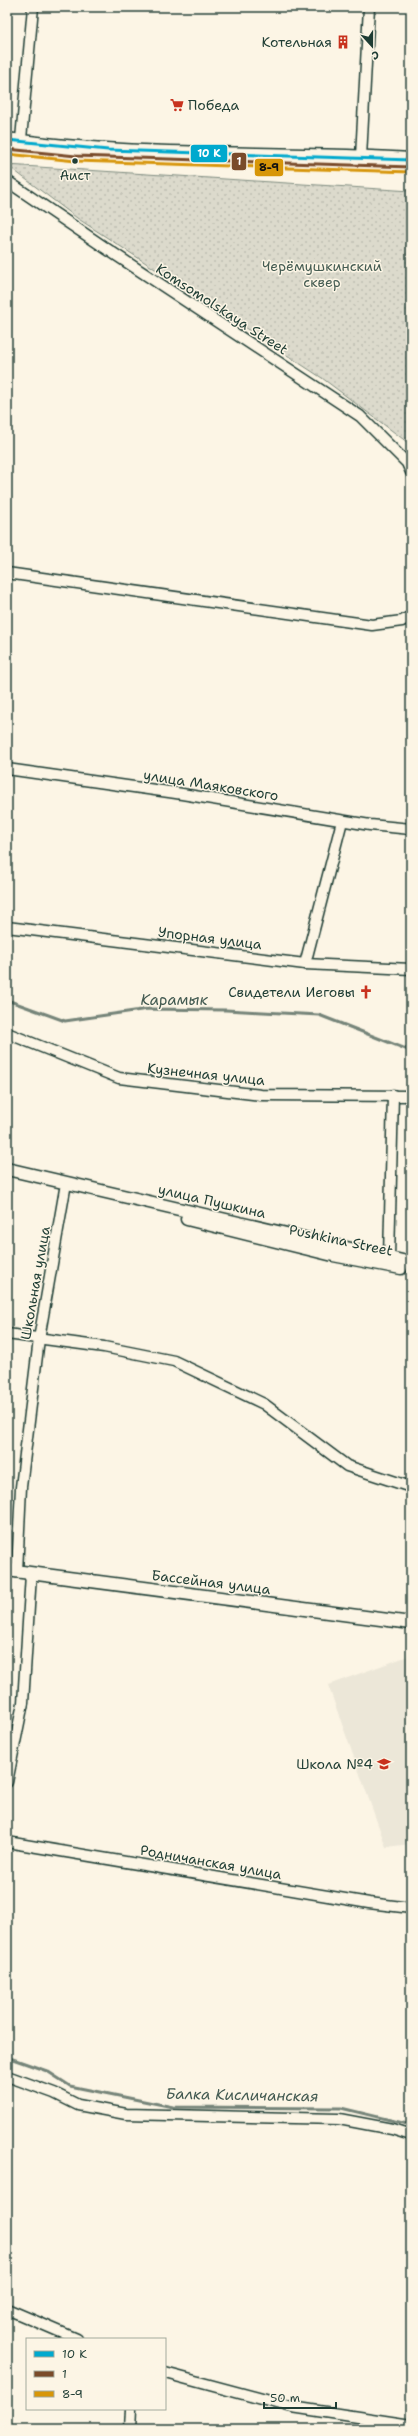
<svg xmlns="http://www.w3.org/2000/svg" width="418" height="2436" font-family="'Shantell Sans',sans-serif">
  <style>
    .built { fill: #ece7d8 }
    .green { fill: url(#green-dots); stroke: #7e8c80 }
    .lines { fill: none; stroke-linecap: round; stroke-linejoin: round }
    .stream { stroke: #758479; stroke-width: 3 }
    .minor-casing { stroke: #1f3d34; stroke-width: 13 }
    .tertiary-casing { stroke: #1f3d34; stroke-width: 15 }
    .secondary-casing { stroke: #1f3d34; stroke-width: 17 }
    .minor { stroke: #fcf5e5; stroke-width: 10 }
    .tertiary { stroke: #fcf5e5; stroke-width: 12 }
    .secondary { stroke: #fcf5e5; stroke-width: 14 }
    .bus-1-casing { stroke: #fcf5e5; stroke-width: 6 }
    .bus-2-casing { stroke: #fcf5e5; stroke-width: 6 }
    .bus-3-casing { stroke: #fcf5e5; stroke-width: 6 }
    .bus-1 { stroke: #00a9ce; stroke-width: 3 }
    .bus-2 { stroke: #7a4b2a; stroke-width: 3 }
    .bus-3 { stroke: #d79608; stroke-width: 3 }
    .bus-dot { fill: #1f3d34; stroke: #fcf5e5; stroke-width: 1.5 }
    .labels { text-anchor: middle; stroke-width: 3; stroke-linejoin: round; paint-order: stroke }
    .bus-label { font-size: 13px; fill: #1f3d34; stroke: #fcf5e5 }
    .poi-label { font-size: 14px; fill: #1f3d34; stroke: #fcf5e5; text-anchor: end }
    .park-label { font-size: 14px; fill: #455c52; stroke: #fcf5e5 }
    .street-label { font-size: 14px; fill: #1f3d34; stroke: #fcf5e5 }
    .water-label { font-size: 15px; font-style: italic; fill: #435a51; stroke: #fcf5e5 }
    .line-badge { stroke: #fcf5e5; stroke-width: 1.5 }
    .badge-label { font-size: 11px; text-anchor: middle; font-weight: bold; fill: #fff }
    .pale-badge-label { font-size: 11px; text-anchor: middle; font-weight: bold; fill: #111 }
  </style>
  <defs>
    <pattern id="green-dots" width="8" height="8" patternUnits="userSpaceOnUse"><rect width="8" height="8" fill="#dcdacc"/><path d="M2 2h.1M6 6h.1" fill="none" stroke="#bcbcb0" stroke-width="1.8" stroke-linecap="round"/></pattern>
  </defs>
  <rect width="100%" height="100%" fill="#fcf5e5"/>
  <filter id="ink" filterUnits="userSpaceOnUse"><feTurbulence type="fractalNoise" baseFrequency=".025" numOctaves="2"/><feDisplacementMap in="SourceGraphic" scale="8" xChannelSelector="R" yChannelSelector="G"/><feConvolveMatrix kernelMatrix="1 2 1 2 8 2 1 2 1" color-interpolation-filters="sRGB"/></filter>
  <g filter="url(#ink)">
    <!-- built -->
    <polygon class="built" points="411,1655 411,1844 386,1847 328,1685"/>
    <!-- green -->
    <polygon class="green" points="7,165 411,191 411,445 322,378 77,218"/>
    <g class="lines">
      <!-- stream -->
      <g class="stream">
        <polyline points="7,1000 65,1021 148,1009 226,1010 319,1015 411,1051"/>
        <polyline points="7,2057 47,2071 70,2086 173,2107 341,2108 411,2125"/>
      </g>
      <!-- minor casing -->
      <g class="minor-casing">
        <g id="minor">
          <polyline points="20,150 33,7"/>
          <polyline points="366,165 361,157 369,7"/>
          <polyline points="7,181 107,249 360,416 407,463 411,472"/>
          <polyline points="7,573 372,625 402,621 411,616"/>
          <polyline points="7,769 176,793 370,825 411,829"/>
          <polyline points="7,927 305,964 411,969"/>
          <polyline points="305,964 342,821"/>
          <polyline points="7,1033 119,1078 261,1095 411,1096"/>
          <polyline points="384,1264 389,1257 393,1095"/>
          <polyline points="7,1334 104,1347 174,1361 264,1404 347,1466 411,1487"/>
          <polyline points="17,1572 21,1487 39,1339 65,1189"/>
          <polyline points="7,1782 23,1703 31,1574"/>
          <polyline points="7,1842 369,1903 411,1908"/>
          <polyline points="7,2076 54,2093 78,2105 126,2114 339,2119 392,2129 411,2135"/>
          <polyline points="7,2309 77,2339"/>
          <polyline points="165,2373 292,2407 411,2425"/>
          <polyline points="130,2429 131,2409"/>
        </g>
      </g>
      <!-- tertiary casing -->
      <g class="tertiary-casing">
        <g id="tertiary">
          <polyline points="7,1169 411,1263"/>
          <polyline points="187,1219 333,1255 401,1268"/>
          <polyline points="7,1570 411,1623"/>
        </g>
      </g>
      <!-- secondary casing -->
      <g class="secondary-casing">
        <path id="secondary" d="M7,140C141,160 277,151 411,160"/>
      </g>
      <!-- minor -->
      <use href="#minor" class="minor"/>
      <!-- tertiary -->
      <use href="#tertiary" class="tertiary"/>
      <!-- secondary -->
      <use href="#secondary" class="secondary"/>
      <!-- bus-1 casing -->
      <g class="bus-1-casing">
        <polyline id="bus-1" points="7,140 108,150 411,160"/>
      </g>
      <!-- bus-2 casing -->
      <g class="bus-2-casing">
        <polyline id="bus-2" points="7,149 76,156 411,167"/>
      </g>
      <!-- bus-3 casing -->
      <g class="bus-3-casing">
        <polyline id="bus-3" points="7,154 76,161 411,172"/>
      </g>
      <!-- bus-1 -->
      <use href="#bus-1" class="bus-1"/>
      <!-- bus-2 -->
      <use href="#bus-2" class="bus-2"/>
      <!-- bus-3 -->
      <use href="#bus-3" class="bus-3"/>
    </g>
  </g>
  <!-- icons -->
  <defs>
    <g id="building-bare" transform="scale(1.08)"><path d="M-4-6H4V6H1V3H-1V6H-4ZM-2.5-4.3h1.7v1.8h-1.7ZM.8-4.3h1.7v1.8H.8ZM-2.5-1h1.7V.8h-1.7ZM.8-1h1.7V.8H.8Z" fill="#c8321e" stroke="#fcf5e5" stroke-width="2.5" paint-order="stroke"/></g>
    <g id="supermarket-bare" transform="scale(1.08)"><path d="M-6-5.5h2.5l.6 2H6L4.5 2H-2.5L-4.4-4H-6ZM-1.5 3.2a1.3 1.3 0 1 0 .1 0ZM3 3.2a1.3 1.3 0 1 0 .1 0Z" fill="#c8321e" stroke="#fcf5e5" stroke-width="2.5" paint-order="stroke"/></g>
    <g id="church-bare" transform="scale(1.08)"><path d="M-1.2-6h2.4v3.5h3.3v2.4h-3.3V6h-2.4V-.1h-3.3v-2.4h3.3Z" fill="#c8321e" stroke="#fcf5e5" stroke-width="2.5" paint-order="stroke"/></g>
    <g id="school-bare" transform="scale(1.08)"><path d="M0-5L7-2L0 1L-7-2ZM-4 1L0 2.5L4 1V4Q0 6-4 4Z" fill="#c8321e" stroke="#fcf5e5" stroke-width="2.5" paint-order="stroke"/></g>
  </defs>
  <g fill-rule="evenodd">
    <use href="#building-bare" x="343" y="42"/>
    <use href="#supermarket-bare" x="177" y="105"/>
    <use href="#church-bare" x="366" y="992"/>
    <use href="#school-bare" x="384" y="1764"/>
  </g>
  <!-- markers -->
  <circle class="bus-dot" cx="75" cy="161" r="3.5"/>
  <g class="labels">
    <!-- bus labels -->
    <g class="bus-label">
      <text x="75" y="180">Аист</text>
    </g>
    <!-- poi labels -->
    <g class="poi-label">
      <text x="332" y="47">Котельная</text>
      <text x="188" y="110" text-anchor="start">Победа</text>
      <text x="355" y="997">Свидетели Иеговы</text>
      <text x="373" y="1769">Школа №4</text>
    </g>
    <!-- park labels -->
    <g class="park-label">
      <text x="322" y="271">Черёмушкинский<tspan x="322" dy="16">сквер</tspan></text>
    </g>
    <!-- street labels -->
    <g class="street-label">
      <text transform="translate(222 309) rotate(33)" y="5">Komsomolskaya Street</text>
      <text transform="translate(211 785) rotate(9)" y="5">улица Маяковского</text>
      <text transform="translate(210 938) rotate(7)" y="5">Упорная улица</text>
      <text transform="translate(206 1074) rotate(6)" y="5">Кузнечная улица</text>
      <text transform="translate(212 1201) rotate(13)" y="5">улица Пушкина</text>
      <text transform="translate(341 1240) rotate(12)" y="5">Pushkina Street</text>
      <text transform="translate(35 1283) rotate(-80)" y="5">Школьная улица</text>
      <text transform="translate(211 1582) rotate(7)" y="5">Бассейная улица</text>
      <text transform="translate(211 1862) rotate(10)" y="5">Родничанская улица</text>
    </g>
    <!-- water labels -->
    <g class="water-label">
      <text x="174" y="1005">Карамык</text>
      <text transform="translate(242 2095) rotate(1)" y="5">Балка Кисличанская</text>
    </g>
  </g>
  <g class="line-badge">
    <rect x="190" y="144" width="38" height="19" rx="4" fill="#00a9ce"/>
    <rect x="231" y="152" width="16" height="19" rx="4" fill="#7a4b2a"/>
    <rect x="254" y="158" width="30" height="19" rx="4" fill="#d79608"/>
  </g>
  <g class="badge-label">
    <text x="209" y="157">10 К</text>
    <text x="239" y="165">1</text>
  </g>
  <g class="pale-badge-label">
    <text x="269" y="171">8-9</text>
  </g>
  <!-- margin -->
  <rect width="418" height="2436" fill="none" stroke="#fcf5e5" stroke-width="24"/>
  <rect x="12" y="12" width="394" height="2412" fill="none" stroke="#1f3d34" stroke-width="1.5" filter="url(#ink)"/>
  <!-- legend -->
  <rect x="26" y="2338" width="140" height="72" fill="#fcf5e5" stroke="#a4ab9e"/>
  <rect x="34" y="2351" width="20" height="6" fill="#00a9ce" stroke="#a4ab9e"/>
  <text x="62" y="2358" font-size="12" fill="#1f3d34">10 К</text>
  <rect x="34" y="2371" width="20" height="6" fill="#7a4b2a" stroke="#a4ab9e"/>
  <text x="62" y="2378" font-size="12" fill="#1f3d34">1</text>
  <rect x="34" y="2391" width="20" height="6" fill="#d79608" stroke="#a4ab9e"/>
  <text x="62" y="2398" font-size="12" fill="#1f3d34">8-9</text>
  <!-- north arrow -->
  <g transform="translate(372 46) rotate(159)" stroke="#fcf5e5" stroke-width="3" paint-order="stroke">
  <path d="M0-3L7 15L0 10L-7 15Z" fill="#1f3d34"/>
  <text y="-6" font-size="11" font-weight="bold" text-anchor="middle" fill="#1f3d34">С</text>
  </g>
  <!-- scale -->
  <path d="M264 2402v6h72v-6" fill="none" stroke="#1f3d34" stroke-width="2"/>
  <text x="270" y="2402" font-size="12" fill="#1f3d34" stroke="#fcf5e5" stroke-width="3" paint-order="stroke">50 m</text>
</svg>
